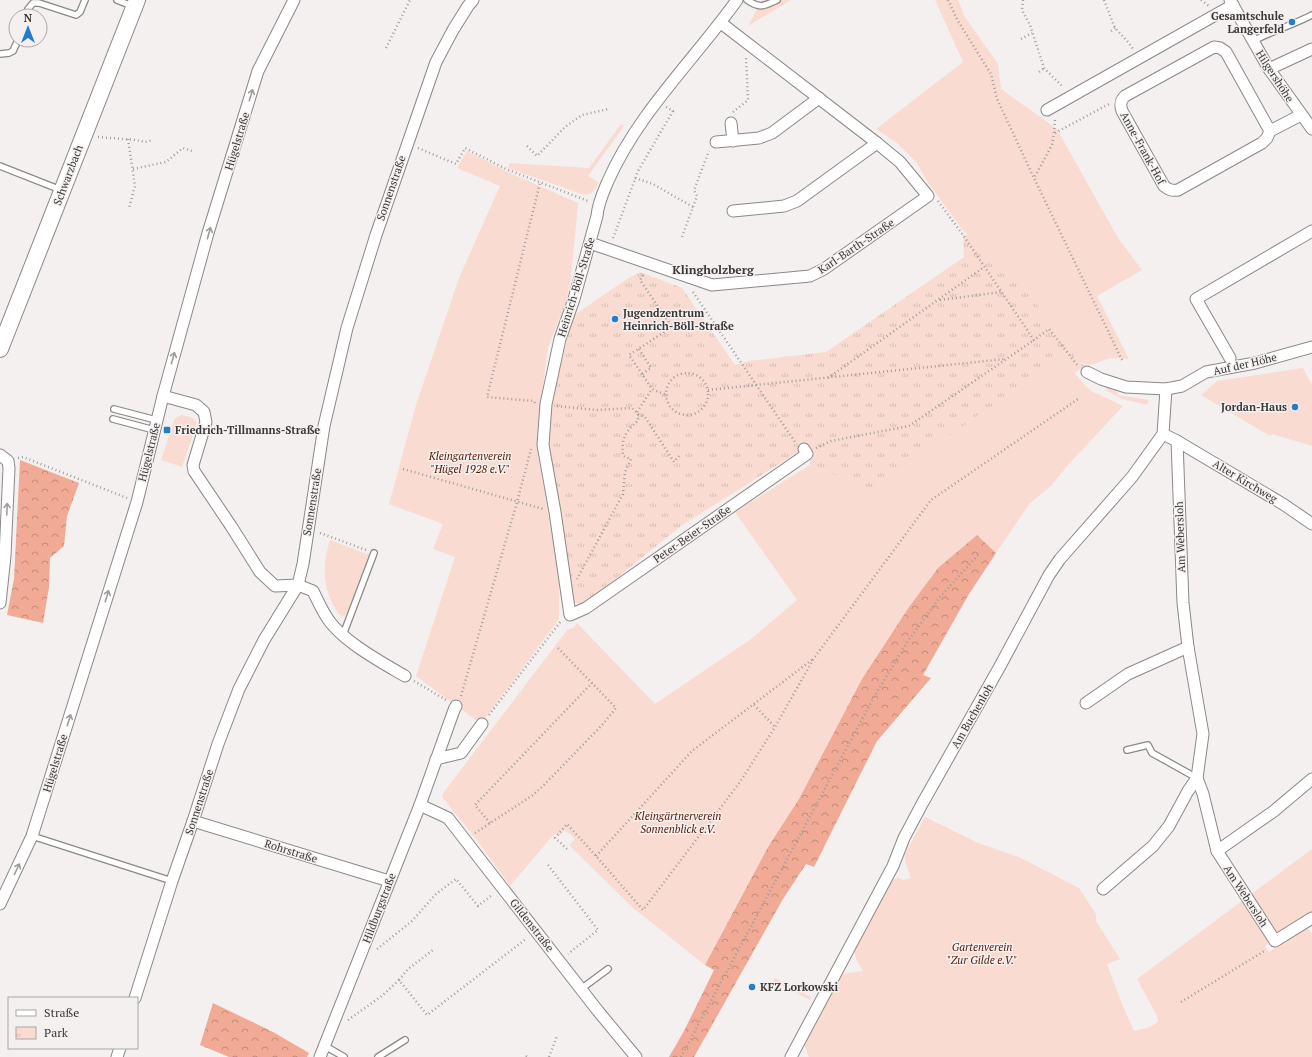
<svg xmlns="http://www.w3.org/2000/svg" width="1312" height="1057" font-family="'PT Serif',serif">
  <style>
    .green { fill: #f9dbd1 }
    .forest { fill: url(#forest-crowns) }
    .park { fill: url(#park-tufts) }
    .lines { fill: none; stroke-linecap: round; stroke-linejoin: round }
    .lane-casing { stroke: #8b8887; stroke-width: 8 }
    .street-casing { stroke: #8b8887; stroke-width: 13 }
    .secondary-casing { stroke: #8b8887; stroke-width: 18 }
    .path { stroke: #a19d9c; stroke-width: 2.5; stroke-dasharray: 1 3; stroke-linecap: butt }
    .lane { stroke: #fff; stroke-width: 5.5 }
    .street { stroke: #fff; stroke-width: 11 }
    .secondary { stroke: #fff; stroke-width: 16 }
    .oneway { stroke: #9c9c9b }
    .poi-dot { fill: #257cca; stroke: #f4f0ef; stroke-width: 1.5 }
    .labels { text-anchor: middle; stroke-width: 3; stroke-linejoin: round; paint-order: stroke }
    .poi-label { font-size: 11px; font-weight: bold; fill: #3a3837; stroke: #f4f0ef; text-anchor: start }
    .street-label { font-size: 11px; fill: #3a3837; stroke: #f4f0ef }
    .park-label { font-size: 11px; font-style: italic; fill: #551805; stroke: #f4f0ef }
    .neighbourhood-label { font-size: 12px; font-weight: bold; fill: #3a3837; stroke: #f4f0ef }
  </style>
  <defs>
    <pattern id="forest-crowns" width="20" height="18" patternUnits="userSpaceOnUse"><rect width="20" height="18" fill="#f0aa95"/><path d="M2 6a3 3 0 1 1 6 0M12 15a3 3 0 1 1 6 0" fill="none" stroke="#c38b7a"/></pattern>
    <pattern id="park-tufts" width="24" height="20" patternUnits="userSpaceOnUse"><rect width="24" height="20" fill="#f9dbd1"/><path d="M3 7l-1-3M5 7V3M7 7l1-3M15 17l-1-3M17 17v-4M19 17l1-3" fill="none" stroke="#d6bdb4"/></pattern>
  </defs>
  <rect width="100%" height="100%" fill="#f4f0ef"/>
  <!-- green -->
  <g class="green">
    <polygon points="763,0 791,0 748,26 761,2"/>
    <path d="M935,0H958L965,17L998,64L1001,89L1057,129L1118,238L1142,270L1097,296L1129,359C1124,359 1118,358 1113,358C1099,359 1090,372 1077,359L1015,274L992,254L973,240L961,228L927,181L917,163L897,143L876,129L963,62Z"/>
    <path d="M621,124L624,126L588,176L598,182C596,192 590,196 581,194L508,168L510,163L589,168Z"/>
    <polygon points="467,151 506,171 578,203 571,278 566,302 548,347 541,401 537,449 556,559 559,582 559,619 481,724 416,676 455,557 433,549 443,524 389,504 416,405 459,278 500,186 457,168"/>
    <path d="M1063,358C1070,366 1089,394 1098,394L1123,406L1068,465L1051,486L1030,503L996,553L977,535L938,568L909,607L862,679L799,799L768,847L705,965L633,908L569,845L575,839L565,830L559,836L555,833L510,886L476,839L442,797L444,792L568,629L574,628L577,623L655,704L751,639L797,600L735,512L810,465L874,490L979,415Z"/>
    <polygon points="1303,368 1312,385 1312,446 1272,434 1270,436 1201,395 1217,381"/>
    <polygon points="1107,387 1116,390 1118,395 1149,400 1147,405 1122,399 1106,390"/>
    <polygon points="182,415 193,418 197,423 182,467 161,460 175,418"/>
    <path d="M330,540L369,555L347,613L344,616C338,616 337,611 334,606C322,584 323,563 330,540Z"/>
    <path d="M925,817L978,843L1019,857L1079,888L1096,914V921L1120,959L1107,964L1122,1004L1134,1031L1150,1027L1158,1022L1157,1016L1137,979L1312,849V913C1300,920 1271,935 1265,947L1269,952L1307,927L1312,934V1057H809L804,1044L842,974L863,971L857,961L854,951L891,880L899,878L903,880L911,878L905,861V854Z"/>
    <polygon points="775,978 811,997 810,1000 773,981"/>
  </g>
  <!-- forest -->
  <g class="forest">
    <polygon points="20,460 79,483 67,516 64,546 50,558 49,587 43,623 7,615 14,579"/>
    <polygon points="977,535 996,553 969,594 923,675 931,678 877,741 814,867 806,864 783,899 694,1057 669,1057 684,1031 714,970 705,965 768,847 799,799 862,679 909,607 938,568"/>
    <polygon points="213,1003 273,1032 309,1053 307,1057 229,1057 200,1045"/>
  </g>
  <!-- park -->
  <polygon class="park" points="963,235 968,235 973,240 992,254 1015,274 1077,359 1082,364 1085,365 1075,373 1063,358 979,415 874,490 810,465 809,445 681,526 582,606 573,601 548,451 548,424 553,394 573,316 627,279 640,272 682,288 735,365 749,361 826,352 964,257"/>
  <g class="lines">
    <!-- lane casing -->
    <g class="lane-casing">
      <g id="lane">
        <polyline points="117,0 132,6"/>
        <path d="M747,0C760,9 764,6 777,0"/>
        <polyline points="26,16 28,9 33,3 39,3 76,15 80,12 85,0"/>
        <path d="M1253,41C1272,31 1293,25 1312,15"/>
        <polyline points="0,54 9,53 13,51 18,40"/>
        <polyline points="0,166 61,190"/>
        <polyline points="114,409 156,420"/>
        <polyline points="113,419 154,430"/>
        <polyline points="343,635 374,553"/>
        <polyline points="1127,750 1148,745 1152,753 1197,778"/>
        <polyline points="32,836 172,881"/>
        <polyline points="581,989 608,969"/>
        <polyline points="325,1046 344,1057"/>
        <polyline points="378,1057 405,1040"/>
      </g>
    </g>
    <!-- street casing -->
    <g class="street-casing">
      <g id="street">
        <path d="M737,0C694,60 638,113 608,181C603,193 598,203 597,216L574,299L560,339L546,404L543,445L555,512L570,615L586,608L807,454L804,449"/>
        <polyline points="1230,0 1269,69 1312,129"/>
        <polyline points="1269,69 1312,49"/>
        <polyline points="1047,110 1233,5"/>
        <polyline points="731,123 733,141"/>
        <path d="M1270,131L1226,52L1220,48L1214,47L1125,96C1120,101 1120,105 1122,111L1164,186C1169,190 1172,191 1178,190L1262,143L1267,138L1270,131L1301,115"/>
        <polyline points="716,142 759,138 772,133 819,98"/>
        <polyline points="733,211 784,206 797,201 877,143"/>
        <polyline points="590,243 712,285 810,276 824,269 928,196 900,162 877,143 721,23"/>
        <polyline points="1230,358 1196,299 1312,231"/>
        <polyline points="1087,372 1101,379 1126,387 1166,389 1182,386 1206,372 1255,363 1312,347"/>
        <path d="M163,396L196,405L204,412L206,422L193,465L194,471L231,526L260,572L275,586L298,585L313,591C317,599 321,608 326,616C340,640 381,662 405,676"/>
        <polyline points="1177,441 1283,504 1312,524"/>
        <polyline points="0,455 8,461 9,468 5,556 0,603"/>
        <polyline points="1086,703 1128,674 1188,647"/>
        <polyline points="436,759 461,753 482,724"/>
        <polyline points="1197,778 1203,794 1217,851 1275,941 1312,918"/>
        <polyline points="420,805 448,818 598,1011 636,1057"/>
        <polyline points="193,821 389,881"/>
        <polyline points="1217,851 1274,811 1312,779"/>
        <polyline points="1103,889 1153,846 1169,826 1188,791 1197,778 1203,734 1188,647 1183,603 1177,441 1163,434"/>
        <polyline points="0,904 32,836 137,502 163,396 208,233 258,71 294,0"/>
        <polyline points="135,998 172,881 193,821 218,744 239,689 264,640 298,585 303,564 324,426 347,328 376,235 436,62 453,30 468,6 473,0"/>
        <polyline points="117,1057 120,1048"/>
        <polyline points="320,1057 420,805 454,710 456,706"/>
        <polyline points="791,1057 893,866 904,838 922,804 999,668 1049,575 1060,559 1132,477 1163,434 1166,389"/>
      </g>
    </g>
    <!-- secondary casing -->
    <g class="secondary-casing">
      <polyline id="secondary" points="0,349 137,0"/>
    </g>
    <!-- path -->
    <g class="path">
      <polyline points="948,0 958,21 991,74 997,99 1034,178"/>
      <polyline points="1023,0 1022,10 1030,25 1044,68 1063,87"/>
      <polyline points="1104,0 1115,28 1128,42 1133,49"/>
      <polyline points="1201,0 1209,6"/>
      <polyline points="1111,31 1115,28"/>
      <polyline points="1021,39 1032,33"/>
      <polyline points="386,48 410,0"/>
      <polyline points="1039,72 1044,68"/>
      <polyline points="733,112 748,100 746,56"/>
      <polyline points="1055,120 1054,133 1052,145 1034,178 1122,360"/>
      <polyline points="1055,133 1109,104"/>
      <polyline points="98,137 136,140 145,142 153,140"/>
      <polyline points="128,139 135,186 129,208"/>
      <polyline points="527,146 537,156 565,127 582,115 608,109"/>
      <polyline points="418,148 456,164 465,148 506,169 588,201"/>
      <polyline points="133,169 166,162 183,148 192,151"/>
      <polyline points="635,178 653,184 693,207 682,237"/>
      <polyline points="938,201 963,235 1034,340 1049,329 1078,366"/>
      <polyline points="693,207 697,196 694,190 709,151"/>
      <polyline points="613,238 638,171 673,111 666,107"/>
      <polyline points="693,292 795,442"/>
      <polyline points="940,300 1001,292"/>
      <polyline points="639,349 651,368 642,374 652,389 666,395"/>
      <circle cx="687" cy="394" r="21"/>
      <polyline points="642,374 629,355 672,327 640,280 644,273"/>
      <polyline points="828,378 984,267"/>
      <polyline points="708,390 1005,359"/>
      <polyline points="535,403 534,401 487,397 540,183"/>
      <path d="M557,406L596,410L632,408L638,414V421C625,431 621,440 623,456L631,459L625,472L623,494L577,579"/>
      <polyline points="637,412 652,389"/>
      <polyline points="638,414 645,417 674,462 679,456"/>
      <polyline points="816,448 831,441 909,426 1034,340"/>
      <polyline points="18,458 23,457 127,498"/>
      <polyline points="403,469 543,509"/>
      <polyline points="320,533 366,550"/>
      <polyline points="414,681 446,700"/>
      <polyline points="461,696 517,502 531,449"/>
      <polyline points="754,705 775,727"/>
      <polyline points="489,715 561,621"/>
      <polyline points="490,823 475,805 592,683"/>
      <polyline points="475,833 533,795 543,786 603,724 616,708 557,647"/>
      <polyline points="567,849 555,838 567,824 596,856 643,910 740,782 775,727 814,658 931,500 1078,399"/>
      <polyline points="596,856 692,751 813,659"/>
      <polyline points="548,865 598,930 568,954"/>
      <polyline points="377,949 412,921 436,894 456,879 478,906 492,895"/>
      <polyline points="399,980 408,969 433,950"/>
      <polyline points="1181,1002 1266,950"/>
      <polyline points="348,1020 383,995 399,980 427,1015 526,939"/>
      <polyline points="526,1056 527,1057"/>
      <polyline points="549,1057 557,1036"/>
      <polyline points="681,1057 874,697 908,641 940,597 978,555"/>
    </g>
    <!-- lane -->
    <use href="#lane" class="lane"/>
    <!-- street -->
    <use href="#street" class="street"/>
    <!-- secondary -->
    <use href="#secondary" class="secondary"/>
  </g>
  <!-- one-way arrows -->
  <defs><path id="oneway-shaft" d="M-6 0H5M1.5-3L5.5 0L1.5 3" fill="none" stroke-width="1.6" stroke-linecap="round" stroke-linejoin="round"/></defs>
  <g class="oneway">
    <use href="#oneway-shaft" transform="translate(251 95) rotate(-73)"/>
    <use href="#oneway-shaft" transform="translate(209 233) rotate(-74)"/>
    <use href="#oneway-shaft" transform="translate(173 358) rotate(-74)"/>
    <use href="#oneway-shaft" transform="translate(7 509) rotate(-88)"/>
    <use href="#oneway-shaft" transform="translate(107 596) rotate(-73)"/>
    <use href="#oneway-shaft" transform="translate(69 720) rotate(-73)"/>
    <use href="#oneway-shaft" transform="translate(17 869) rotate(-64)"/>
  </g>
  <!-- markers -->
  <g class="poi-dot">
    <circle cx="1292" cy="22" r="4"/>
    <circle cx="615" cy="319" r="4"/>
    <circle cx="1295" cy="407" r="4"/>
    <rect x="163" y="426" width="8" height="8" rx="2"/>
    <circle cx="752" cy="987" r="4"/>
  </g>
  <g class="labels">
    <!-- poi labels -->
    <g class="poi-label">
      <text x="1284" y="20" text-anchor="end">Gesamtschule<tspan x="1284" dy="13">Langerfeld</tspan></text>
      <text x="623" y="317">Jugendzentrum<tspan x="623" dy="13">Heinrich-Böll-Straße</tspan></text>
      <text x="1287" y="411" text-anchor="end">Jordan-Haus</text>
      <text x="175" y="434">Friedrich-Tillmanns-Straße</text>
      <text x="760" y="991">KFZ Lorkowski</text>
    </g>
    <!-- street labels -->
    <g class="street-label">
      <text transform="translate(1275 76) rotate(57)" y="4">Hilgershöhe</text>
      <text transform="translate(237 141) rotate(-73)" y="4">Hügelstraße</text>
      <text transform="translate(1143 148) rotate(61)" y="4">Anne-Frank-Hof</text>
      <text transform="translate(68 175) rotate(-69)" y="4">Schwarzbach</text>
      <text transform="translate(391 188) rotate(-71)" y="4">Sonnenstraße</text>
      <text transform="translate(856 246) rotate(-34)" y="4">Karl-Barth-Straße</text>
      <text transform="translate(576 287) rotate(-73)" y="4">Heinrich-Böll-Straße</text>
      <text transform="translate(1245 364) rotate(-13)" y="4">Auf der Höhe</text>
      <text transform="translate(149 452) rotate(-76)" y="4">Hügelstraße</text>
      <text transform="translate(1245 481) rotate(31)" y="4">Alter Kirchweg</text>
      <text transform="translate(312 502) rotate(-81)" y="4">Sonnenstraße</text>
      <text transform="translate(692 534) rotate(-35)" y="4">Peter-Beier-Straße</text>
      <text transform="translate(1180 537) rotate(-92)" y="4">Am Webersloh</text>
      <text transform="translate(972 716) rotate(-60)" y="4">Am Buchenloh</text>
      <text transform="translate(55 763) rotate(-73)" y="4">Hügelstraße</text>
      <text transform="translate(199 802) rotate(-72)" y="4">Sonnenstraße</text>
      <text transform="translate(291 851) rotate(17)" y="4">Rohrstraße</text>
      <text transform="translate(1246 896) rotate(57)" y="4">Am Webersloh</text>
      <text transform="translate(379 908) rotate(-69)" y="4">Hildburgstraße</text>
      <text transform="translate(532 925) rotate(52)" y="4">Gildenstraße</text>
    </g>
    <!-- park labels -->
    <g class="park-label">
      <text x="470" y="460">Kleingartenverein<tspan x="470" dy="13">"Hügel 1928 e.V."</tspan></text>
      <text x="678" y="820">Kleingärtnerverein<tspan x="678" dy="13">Sonnenblick e.V.</tspan></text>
      <text x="982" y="951">Gartenverein<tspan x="982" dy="13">"Zur Gilde e.V."</tspan></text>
    </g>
    <!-- neighbourhood labels -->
    <g class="neighbourhood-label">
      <text x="713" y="274">Klingholzberg</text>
    </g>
  </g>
  <!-- legend -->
  <rect x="8" y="997" width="130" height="52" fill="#f4f0ef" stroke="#aaa6a5"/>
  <rect x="16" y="1010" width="20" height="6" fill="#ffffff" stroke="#aaa6a5"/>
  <text x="44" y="1017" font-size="12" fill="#3a3837">Straße</text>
  <rect x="16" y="1027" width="20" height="12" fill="url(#park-tufts)" stroke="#aaa6a5"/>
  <text x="44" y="1037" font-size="12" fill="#3a3837">Park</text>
  <!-- north arrow -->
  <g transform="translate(28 28)"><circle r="19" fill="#f4f0ef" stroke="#aaa6a5"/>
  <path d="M0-3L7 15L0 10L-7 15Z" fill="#257cca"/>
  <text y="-6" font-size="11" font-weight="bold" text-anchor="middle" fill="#3a3837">N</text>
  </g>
</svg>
